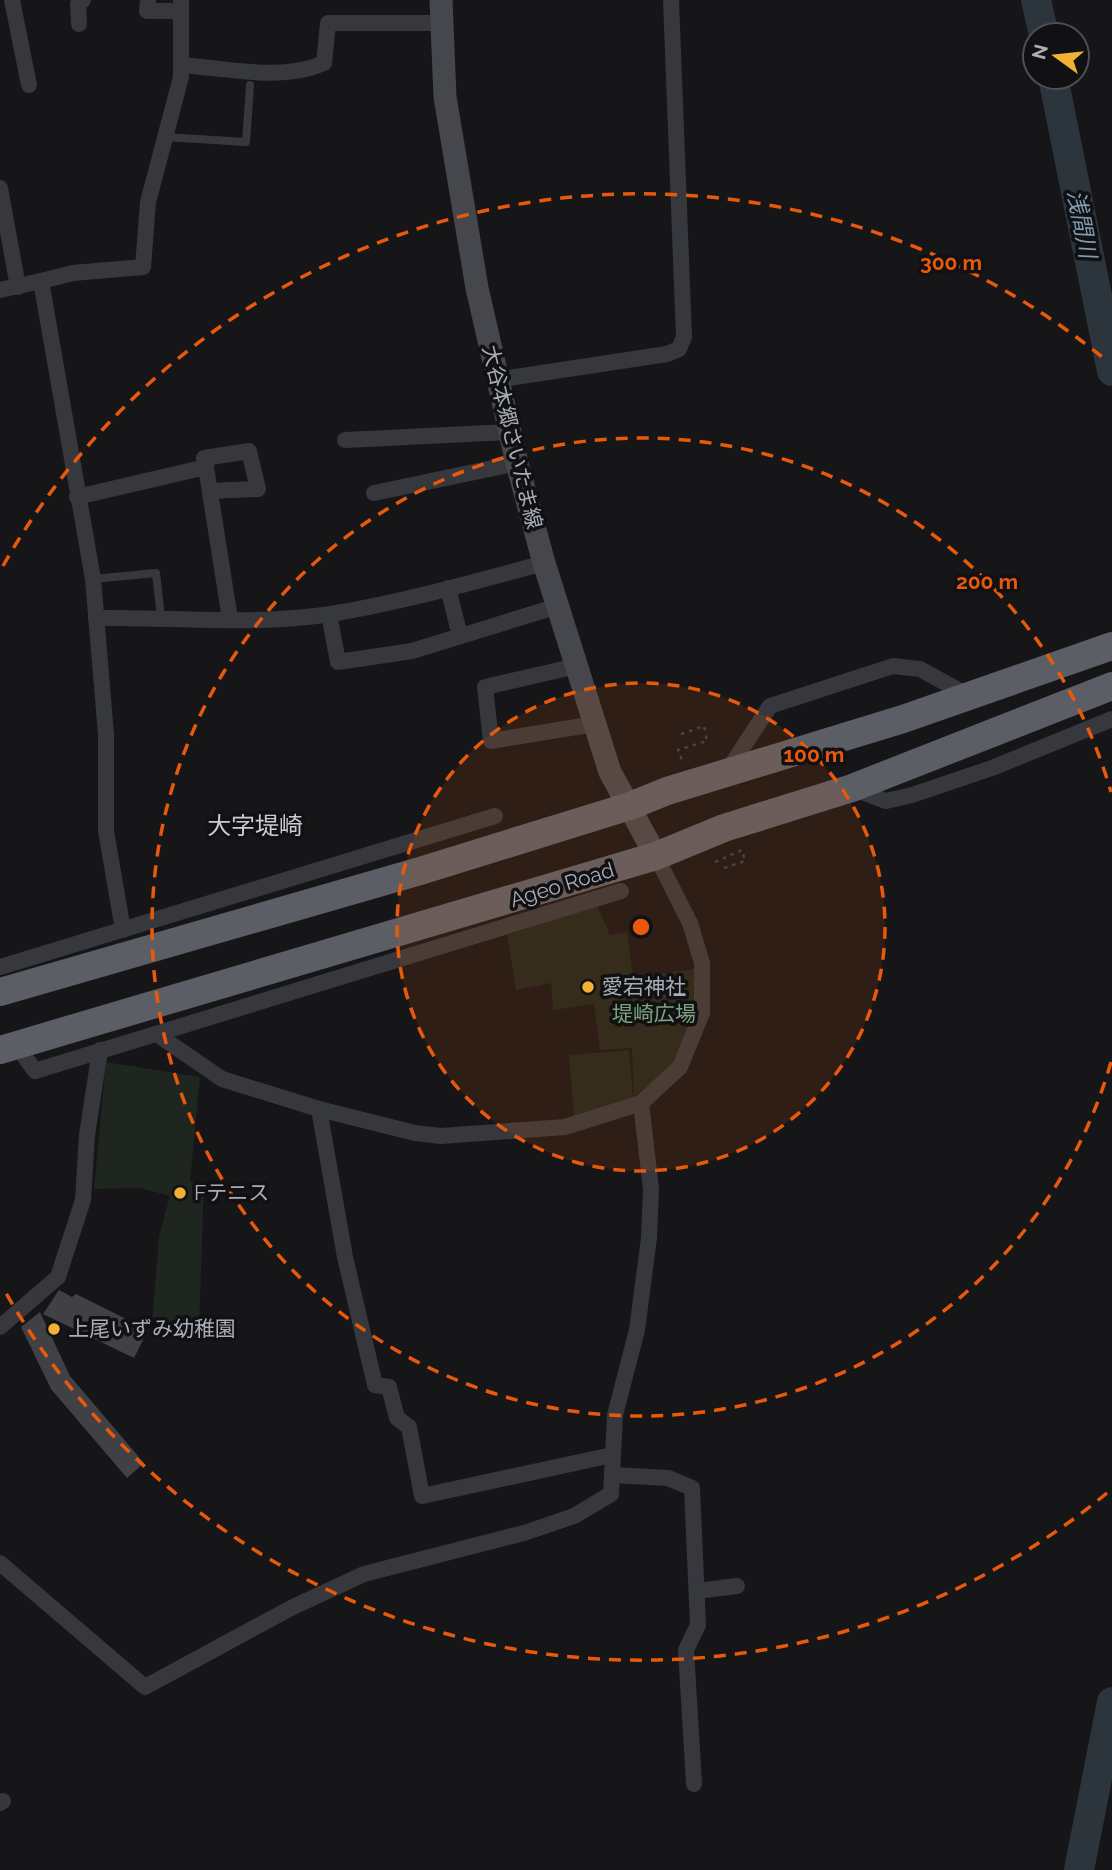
<svg xmlns="http://www.w3.org/2000/svg" width="1112" height="1870" font-family="Raleway,'Noto Sans JP',sans-serif">
  <style>
    .green { fill: #1e261f }
    .lines { fill: none; stroke-linecap: round; stroke-linejoin: round }
    .river { stroke: #2c353c; stroke-width: 30 }
    .building { fill: #404145 }
    .path { stroke: #3d3f44; stroke-width: 2.5; stroke-dasharray: 3.5 5; stroke-linecap: butt }
    .service { stroke: #37383d; stroke-width: 8 }
    .minor { stroke: #37383d; stroke-width: 16 }
    .secondary { stroke: #45474d; stroke-width: 23 }
    .trunk { stroke: #5b5e65; stroke-width: 28 }
    .ring { fill: none; stroke: #e8590c; stroke-width: 3.5; stroke-dasharray: 12 9 }
    .poi-dot { fill: #f2b134; stroke: #111113; stroke-width: 2.5 }
    .labels { text-anchor: middle; stroke-width: 7; stroke-linejoin: round; paint-order: stroke }
    .street-label { font-size: 21px; fill: #a8adb8; stroke: #111113 }
    .poi-label { font-size: 21px; fill: #a8adb8; stroke: #111113; text-anchor: start }
    .park-label { font-size: 21px; fill: #7fa381; stroke: #111113 }
    .water-label { font-size: 23px; font-style: italic; fill: #7f9bb3; stroke: #111113 }
    .quarter-label { font-size: 24px; fill: #c9ccd4; stroke: #111113 }
    .centre { fill: #e8590c; stroke: #111113; stroke-width: 3.5 }
    .ring-label { font-size: 21px; text-anchor: middle; font-weight: bold; fill: #e8590c; stroke: #111113; stroke-width: 7; stroke-linejoin: round; paint-order: stroke }
  </style>
  <rect width="100%" height="100%" fill="#161618"/>
  <!-- green -->
  <g class="green">
    <polygon points="597,905 610,935 627,932 633,977 694,969 695,1020 674,1064 634,1097 632,1048 600,1050 594,1004 553,1010 551,983 516,990 507,935"/>
    <polygon points="629,1050 633,1097 574,1116 569,1055"/>
    <polygon points="106,1062 200,1077 190,1181 204,1185 199,1330 152,1323 159,1236 170,1196 140,1188 94,1189"/>
  </g>
  <g class="lines">
    <!-- river -->
    <g class="river">
      <polyline points="1036,0 1044,35"/>
      <polyline points="1053,77 1112,371"/>
      <polyline points="1079,1870 1112,1702"/>
    </g>
  </g>
  <!-- building -->
  <g class="building">
    <polygon points="59,1290 72,1297 76,1294 148,1330 134,1358 43,1314"/>
    <polygon points="40,1312 70,1376 144,1463 127,1478 51,1389 21,1327"/>
  </g>
  <g class="lines">
    <!-- path -->
    <g class="path">
      <polyline points="681,734 704,726 707,741 678,750 683,763"/>
      <polyline points="715,862 742,850 745,861 724,868"/>
    </g>
    <!-- service -->
    <g class="service">
      <polyline points="165,137 246,142 250,85"/>
      <polyline points="93,579 156,573 161,617"/>
    </g>
    <!-- minor -->
    <g class="minor">
      <polyline points="12,0 29,85"/>
      <polyline points="148,1 147,11 181,11"/>
      <polyline points="79,24 78,4 83,0"/>
      <path d="M181,65C226,68 282,82 324,63L328,23H440"/>
      <polyline points="0,188 18,287"/>
      <polyline points="41,281 73,273 143,267 148,202 181,77 181,0"/>
      <polyline points="0,290 41,281 93,579 106,734 106,831 123,930"/>
      <polyline points="496,380 667,354 679,349 684,337 671,0"/>
      <polyline points="345,440 509,432"/>
      <polyline points="206,467 204,458 249,451 258,489 210,491"/>
      <polyline points="374,493 517,463"/>
      <polyline points="77,497 206,467 230,619"/>
      <polyline points="448,588 460,636"/>
      <polyline points="329,614 338,662 412,651 558,606"/>
      <path d="M96,618C174,617 253,626 331,614C403,602 474,582 544,563"/>
      <polyline points="577,666 485,687 491,741 595,724"/>
      <polyline points="728,770 770,706 893,666 920,669 969,696"/>
      <polyline points="854,789 886,801 912,795 992,768 1112,719"/>
      <polyline points="0,967 495,816"/>
      <polyline points="158,1035 222,1079 319,1109 415,1133 441,1136 565,1127 641,1103 680,1067 702,1013 702,963 690,923 656,856"/>
      <polyline points="17,1046 35,1071 621,891"/>
      <polyline points="319,1109 345,1257 375,1385 389,1387 397,1418 409,1427 422,1496 612,1455"/>
      <polyline points="0,1327 58,1277 83,1200 87,1135 100,1050"/>
      <polyline points="612,1475 668,1478 692,1488 698,1625 686,1650 694,1784"/>
      <polyline points="0,1563 145,1687 291,1608 364,1574 524,1533 574,1516 611,1494 615,1415 637,1330 649,1238 651,1189 641,1103"/>
      <polyline points="697,1591 737,1586"/>
      <polyline points="0,1803 3,1801"/>
    </g>
    <!-- secondary -->
    <polyline class="secondary" points="441,0 445,97 477,288 517,463 544,563 610,772 656,856"/>
    <!-- trunk -->
    <g class="trunk">
      <polyline points="0,992 420,871 630,806 667,791 903,719 1112,646"/>
      <polyline points="0,1050 656,856 724,828 852,788 1112,686"/>
    </g>
  </g>
  <!-- distance rings -->
  <circle cx="641" cy="927" r="244" fill="#e8590c" fill-opacity=".12"/>
  <g class="ring">
    <circle cx="641" cy="927" r="244"/>
    <path d="M1111 1062A489 489 0 1 1 1111 792"/>
    <path d="M1107 1493A733 733 0 0 1 3 1288M3 566A733 733 0 0 1 1107 361"/>
  </g>
  <!-- markers -->
  <g class="poi-dot">
    <circle cx="588" cy="987" r="7"/>
    <circle cx="180" cy="1193" r="7"/>
    <circle cx="54" cy="1329" r="7"/>
  </g>
  <g class="labels">
    <!-- street labels -->
    <g class="street-label">
      <text transform="translate(512 437) rotate(76)" y="7">大谷本郷さいたま線</text>
      <text transform="translate(562 885) rotate(-17)" y="7">Ageo Road</text>
    </g>
    <!-- poi labels -->
    <g class="poi-label">
      <text x="602" y="994">愛宕神社</text>
      <text x="194" y="1200">Fテニス</text>
      <text x="68" y="1336">上尾いずみ幼稚園</text>
    </g>
    <!-- park labels -->
    <g class="park-label">
      <text x="654" y="1021">堤崎広場</text>
    </g>
    <!-- water labels -->
    <g class="water-label">
      <text transform="translate(1082 224) rotate(79)" y="8">浅間川</text>
    </g>
    <!-- quarter labels -->
    <g class="quarter-label">
      <text x="255" y="834">大字堤崎</text>
    </g>
  </g>
  <circle cx="641" cy="927" r="10" class="centre"/>
  <g class="ring-label">
    <text x="951" y="270">300 m</text>
    <text x="987" y="589">200 m</text>
    <text x="814" y="762">100 m</text>
  </g>
  <!-- north arrow -->
  <g transform="translate(1056 56) rotate(285)"><circle r="33" fill="#111113" stroke="#4d4f55" stroke-width="2"/>
  <path d="M0-5L12 26L0 18L-12 26Z" fill="#f2b134"/>
  <text y="-10" font-size="19" font-weight="bold" text-anchor="middle" fill="#a8adb8">N</text>
  </g>
</svg>
